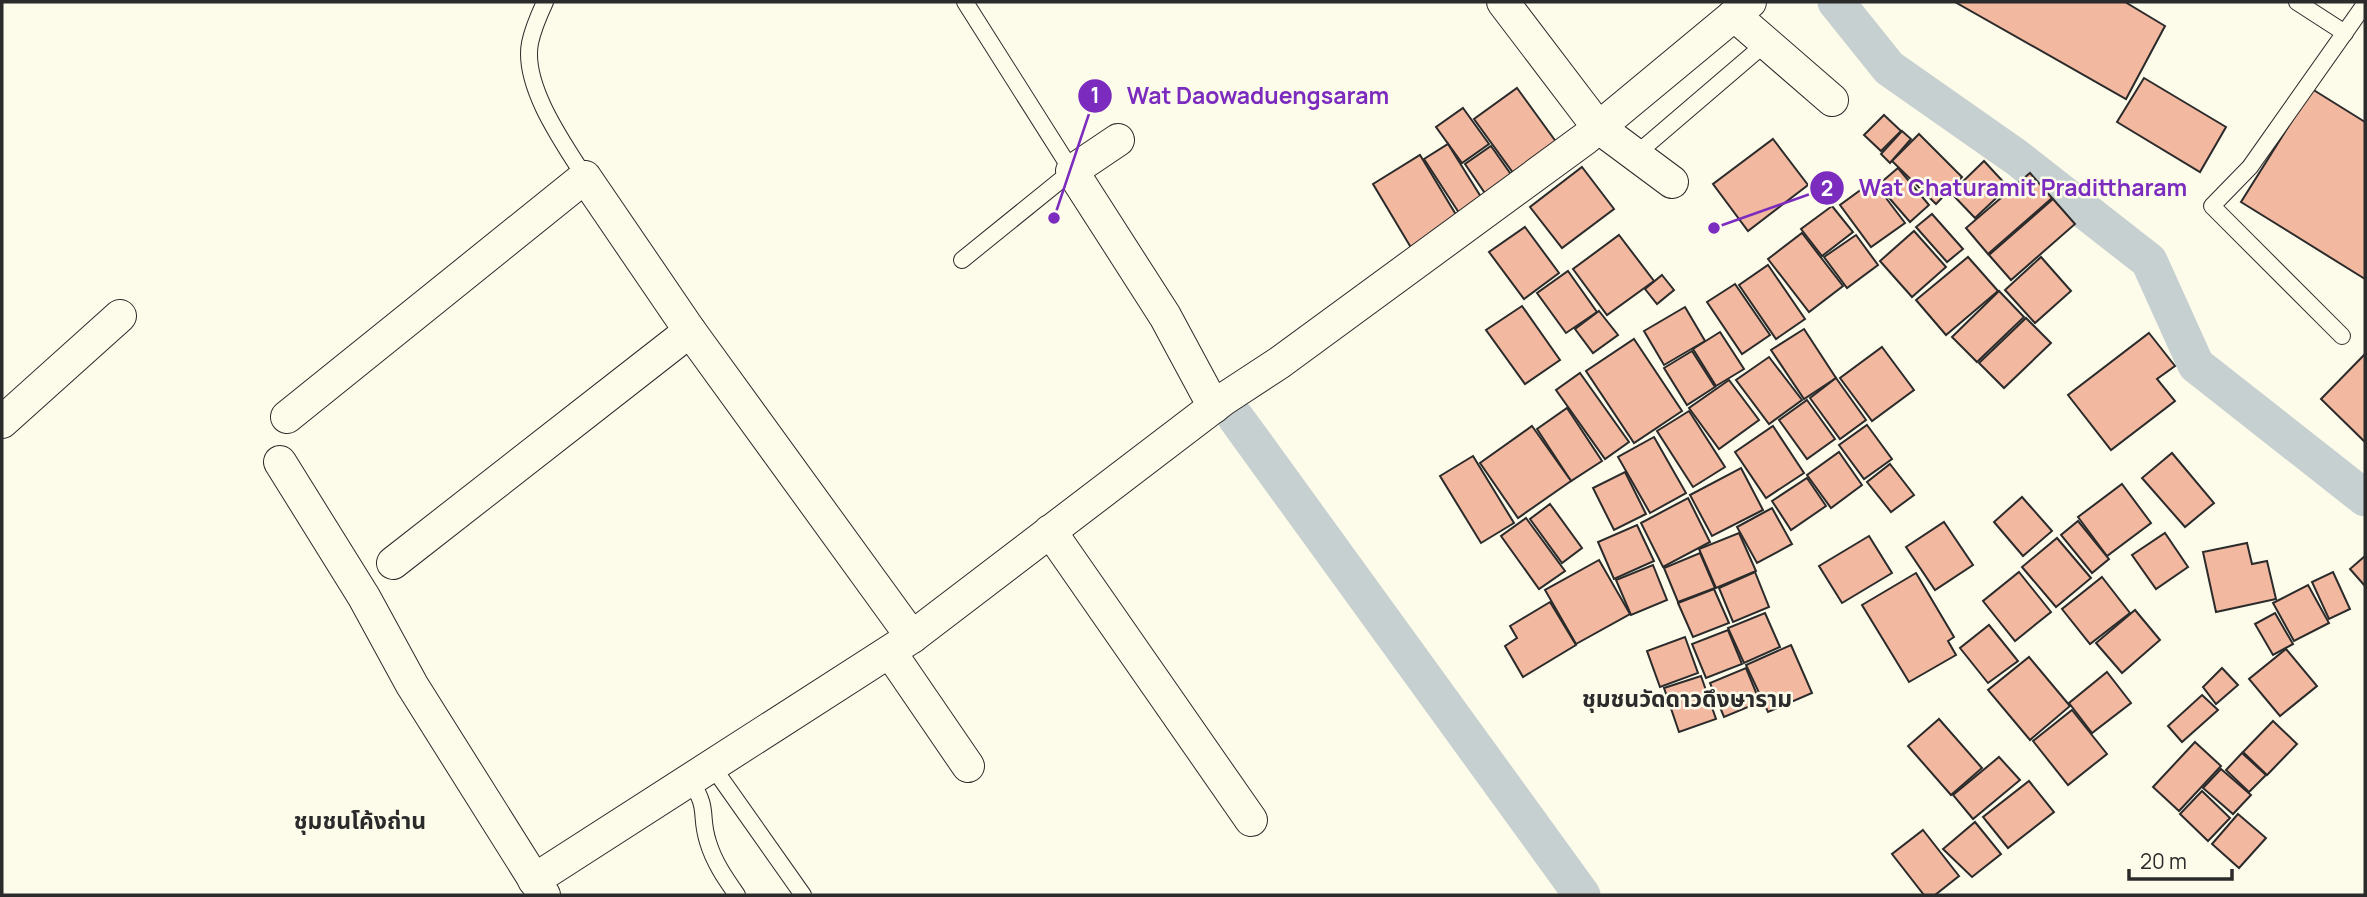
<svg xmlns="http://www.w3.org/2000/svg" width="2367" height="897" font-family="Manrope,'Noto Sans Thai',sans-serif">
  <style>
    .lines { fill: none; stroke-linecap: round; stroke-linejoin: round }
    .canal { stroke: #c7d0d0; stroke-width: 37 }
    .building { fill: #f2b8a0; stroke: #2b2b2b; stroke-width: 2 }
    .service-casing { stroke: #2b2b2b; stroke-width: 18 }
    .minor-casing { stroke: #2b2b2b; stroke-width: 34 }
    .service { stroke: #fdfbea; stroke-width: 16 }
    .minor { stroke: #fdfbea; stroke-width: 32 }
    .labels { text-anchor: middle; stroke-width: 5; stroke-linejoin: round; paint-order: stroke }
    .neighbourhood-label { font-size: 23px; font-weight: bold; fill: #2b2b2b; stroke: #fdfbea }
    .leader { fill: none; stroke: #7b2cbf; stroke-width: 2.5 }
    .callout-dot { fill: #7b2cbf; stroke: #fdfbea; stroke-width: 2.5 }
    .mark-label { font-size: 21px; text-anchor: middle; font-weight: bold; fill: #fff }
    .callout-label { font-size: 23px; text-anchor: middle; font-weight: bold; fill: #7b2cbf; stroke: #fdfbea; stroke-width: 5; stroke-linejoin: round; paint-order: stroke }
  </style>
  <rect width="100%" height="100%" fill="#fdfbea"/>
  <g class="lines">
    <!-- canal -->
    <g class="canal">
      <polyline points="1836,2 1889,68 2016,157 2149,261 2196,365 2365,498"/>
      <polyline points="1236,418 1582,895"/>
    </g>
  </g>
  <!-- building -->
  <g class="building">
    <polygon points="1955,2 2125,2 2165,26 2126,99"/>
    <polygon points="2144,78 2226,127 2200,172 2117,122"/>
    <polygon points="1517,88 1562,150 1519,181 1474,119"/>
    <polygon points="2312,89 2365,122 2365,279 2241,202"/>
    <polygon points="1463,108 1489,144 1462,163 1436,127"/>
    <polygon points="1884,115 1901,131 1881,151 1864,135"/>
    <polygon points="1902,131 1911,139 1890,163 1881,154"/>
    <polygon points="1919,134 1962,177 1936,204 1892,161"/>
    <polygon points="1773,139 1808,185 1748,231 1713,184"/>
    <polygon points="1448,144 1486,205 1463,219 1424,159"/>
    <polygon points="1491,146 1517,183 1491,202 1465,164"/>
    <polygon points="1420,155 1461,223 1413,251 1373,184"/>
    <polygon points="1984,161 2008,187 1975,218 1951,193"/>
    <polygon points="1582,167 1614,209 1562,248 1530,207"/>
    <polygon points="1898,168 1929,205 1910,222 1878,185"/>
    <polygon points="2030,173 2052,198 1988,254 1966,228"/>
    <polygon points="1873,181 1905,223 1871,247 1840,205"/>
    <polygon points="2053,199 2075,224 2011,280 1989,255"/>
    <polygon points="1832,206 1853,232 1822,256 1801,229"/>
    <polygon points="1932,214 1963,249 1947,262 1916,227"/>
    <polygon points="1525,227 1559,273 1524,299 1489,252"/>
    <polygon points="1914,231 1946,267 1912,297 1880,261"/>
    <polygon points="1802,233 1843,286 1809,312 1768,259"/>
    <polygon points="1619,235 1654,281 1607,315 1573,269"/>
    <polygon points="1856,235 1878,265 1847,288 1824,257"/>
    <polygon points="1968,257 1998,291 1946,335 1916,300"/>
    <polygon points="2041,257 2071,291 2035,323 2005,290"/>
    <polygon points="1768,265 1805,319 1776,339 1739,285"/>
    <polygon points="1568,271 1597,312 1566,333 1537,293"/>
    <polygon points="1662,275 1674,290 1657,304 1645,289"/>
    <polygon points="1735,284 1770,335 1742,354 1707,302"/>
    <polygon points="1999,291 2024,317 1977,362 1952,337"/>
    <polygon points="1522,306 1560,360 1525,384 1486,330"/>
    <polygon points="1685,307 1705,341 1664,365 1644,331"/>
    <polygon points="1599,311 1618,335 1593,353 1575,329"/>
    <polygon points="2026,318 2051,343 2004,388 1979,363"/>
    <polygon points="1804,329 1836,378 1804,399 1771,350"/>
    <polygon points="1720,332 1744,369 1716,386 1693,349"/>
    <polygon points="2149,333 2175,366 2157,379 2175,401 2111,450 2068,395"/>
    <polygon points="1634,339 1682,411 1634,443 1586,371"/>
    <polygon points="1882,347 1914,390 1872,421 1840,378"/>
    <polygon points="1692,351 1715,387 1687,405 1664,368"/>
    <polygon points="2365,354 2365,442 2321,399"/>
    <polygon points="1769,357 1802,400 1769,424 1736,380"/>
    <polygon points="1580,373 1629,442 1605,459 1556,390"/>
    <polygon points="1836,378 1866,420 1840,439 1810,398"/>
    <polygon points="1729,380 1759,420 1719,449 1689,408"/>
    <polygon points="1807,400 1835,439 1807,459 1779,420"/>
    <polygon points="1567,408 1602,461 1571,481 1537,429"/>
    <polygon points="1689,411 1725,467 1693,487 1657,431"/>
    <polygon points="1867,425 1892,459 1864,479 1839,445"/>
    <polygon points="1532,426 1571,481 1518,518 1480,463"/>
    <polygon points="1773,426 1804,473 1766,498 1735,452"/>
    <polygon points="1654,437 1686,493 1650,513 1618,457"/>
    <polygon points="1839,452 1862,485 1831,508 1807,475"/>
    <polygon points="2172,453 2214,503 2185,527 2142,478"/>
    <polygon points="1473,456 1514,523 1481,543 1440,476"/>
    <polygon points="1890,464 1914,495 1891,512 1867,482"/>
    <polygon points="1741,468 1763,510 1712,536 1690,495"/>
    <polygon points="1625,472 1646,514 1614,530 1593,488"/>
    <polygon points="1807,478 1826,506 1791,530 1772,501"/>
    <polygon points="2122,484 2151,523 2107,556 2078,517"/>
    <polygon points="2022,497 2052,531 2023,556 1994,522"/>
    <polygon points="1688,498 1710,542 1663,567 1641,523"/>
    <polygon points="1550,504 1582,548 1562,563 1530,519"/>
    <polygon points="1772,508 1792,544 1757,563 1737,527"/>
    <polygon points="1526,518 1565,571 1539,589 1501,536"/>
    <polygon points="2078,521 2109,559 2092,573 2061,535"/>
    <polygon points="1944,522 1973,565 1935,590 1906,547"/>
    <polygon points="1637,525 1654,561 1614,579 1598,542"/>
    <polygon points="1739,533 1756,571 1716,588 1699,549"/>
    <polygon points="2165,533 2188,567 2156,589 2132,555"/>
    <polygon points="1869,536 1892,573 1842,603 1819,566"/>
    <polygon points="2057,538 2091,578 2056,607 2022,567"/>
    <polygon points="2247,543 2252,564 2267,561 2276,599 2216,612 2203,552"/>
    <polygon points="1700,553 1715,588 1678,602 1664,568"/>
    <polygon points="2365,556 2365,586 2350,569"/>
    <polygon points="1599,560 1630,614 1576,644 1545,590"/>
    <polygon points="1653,565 1667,600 1631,615 1616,580"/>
    <polygon points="1755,572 1769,607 1733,622 1719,588"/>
    <polygon points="2019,572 2051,612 2015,641 1983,601"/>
    <polygon points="2333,572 2350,609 2329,619 2312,582"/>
    <polygon points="1916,573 1954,637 1948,641 1956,655 1909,682 1862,605"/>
    <polygon points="2102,577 2130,613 2090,644 2062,609"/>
    <polygon points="2308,585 2329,623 2294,641 2273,603"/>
    <polygon points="1714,589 1729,623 1693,637 1678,603"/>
    <polygon points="1550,602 1576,645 1523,677 1505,646 1517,638 1510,626"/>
    <polygon points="2135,610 2160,640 2122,673 2096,643"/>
    <polygon points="1765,613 1780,647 1744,663 1728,628"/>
    <polygon points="2275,613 2293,644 2273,655 2255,624"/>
    <polygon points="1989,625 2018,661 1988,683 1960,648"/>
    <polygon points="1728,630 1742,664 1706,678 1692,644"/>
    <polygon points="1685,637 1698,673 1660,687 1647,651"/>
    <polygon points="1791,645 1812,693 1768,712 1746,665"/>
    <polygon points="2286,649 2317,686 2280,716 2249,679"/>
    <polygon points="2029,657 2070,706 2030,740 1988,690"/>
    <polygon points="1746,668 1760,702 1724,717 1710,683"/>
    <polygon points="2222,668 2238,685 2216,704 2203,687"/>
    <polygon points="2107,672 2131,703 2092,733 2069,703"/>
    <polygon points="1701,676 1716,719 1679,732 1664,688"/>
    <polygon points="2202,695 2218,710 2182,742 2168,726"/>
    <polygon points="2072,710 2107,754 2068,785 2033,741"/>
    <polygon points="1939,719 1982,768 1951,795 1908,746"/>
    <polygon points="2273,721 2297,744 2267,775 2243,752"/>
    <polygon points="2195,742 2221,766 2179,811 2153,787"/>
    <polygon points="2242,753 2266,775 2249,792 2226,770"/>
    <polygon points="1999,757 2020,780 1973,819 1953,795"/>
    <polygon points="2221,769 2251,795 2233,814 2203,788"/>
    <polygon points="2029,781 2054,812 2008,848 1983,817"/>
    <polygon points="2202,791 2230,818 2208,841 2180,814"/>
    <polygon points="2238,814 2266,838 2239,868 2212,844"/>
    <polygon points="1975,822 2001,854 1972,877 1943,849"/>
    <polygon points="1923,830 1959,876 1935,895 1924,895 1892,854"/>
  </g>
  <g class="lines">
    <!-- service casing -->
    <g class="service-casing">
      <g id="service">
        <path d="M545,2C539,15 533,28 530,43C522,85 563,143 585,177"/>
        <polyline points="2297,2 2345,33"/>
        <polyline points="1634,156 1766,43"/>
        <polyline points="962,260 1072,171 965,2"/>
        <polyline points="2342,336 2212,206 2250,167 2365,4"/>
        <polyline points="712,766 803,895"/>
        <path d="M690,780C710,810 699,814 708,842C714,862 725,878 737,895"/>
      </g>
    </g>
    <!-- minor casing -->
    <g class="minor-casing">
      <g id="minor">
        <polyline points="1503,2 1598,127 1672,182"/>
        <polyline points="1734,15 1832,100"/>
        <polyline points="1118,140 1072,171 1165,316 1214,407"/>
        <polyline points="287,417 585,177 690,331 912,637"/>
        <polyline points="2,422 120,316"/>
        <polyline points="280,462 364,597 412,685 544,895"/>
        <polyline points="1050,531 1251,820"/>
        <polyline points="393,563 690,331"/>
        <polyline points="890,652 968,766"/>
        <polyline points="534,880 912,637 1224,399 1279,363 1586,138 1750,2"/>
      </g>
    </g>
    <!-- service -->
    <use href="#service" class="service"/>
    <!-- minor -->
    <use href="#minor" class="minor"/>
  </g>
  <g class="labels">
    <!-- neighbourhood labels -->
    <g class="neighbourhood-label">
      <text x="1687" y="707">ชุมชนวัดดาวดึงษาราม</text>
      <text x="360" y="829">ชุมชนโค้งถ่าน</text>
    </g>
  </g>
  <!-- callouts -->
  <path class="leader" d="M1054 218L1095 96M1714 228L1827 188"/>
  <g class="callout-dot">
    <circle cx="1054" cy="218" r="7"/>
    <circle cx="1714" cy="228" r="7"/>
    <circle cx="1095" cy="96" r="18"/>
    <circle cx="1827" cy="188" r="18"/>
  </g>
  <g class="mark-label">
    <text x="1095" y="103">1</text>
    <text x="1827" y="196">2</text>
  </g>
  <g class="callout-label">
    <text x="1258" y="104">Wat Daowaduengsaram</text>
    <text x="2023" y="196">Wat Chaturamit Pradittharam</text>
  </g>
  <!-- border -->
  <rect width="2367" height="897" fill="none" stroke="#2b2b2b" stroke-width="7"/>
  <!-- scale -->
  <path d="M2129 869v10h103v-10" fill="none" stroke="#2b2b2b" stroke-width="3.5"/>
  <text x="2140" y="869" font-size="21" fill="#2b2b2b" stroke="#fdfbea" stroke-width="5" paint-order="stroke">20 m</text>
</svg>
